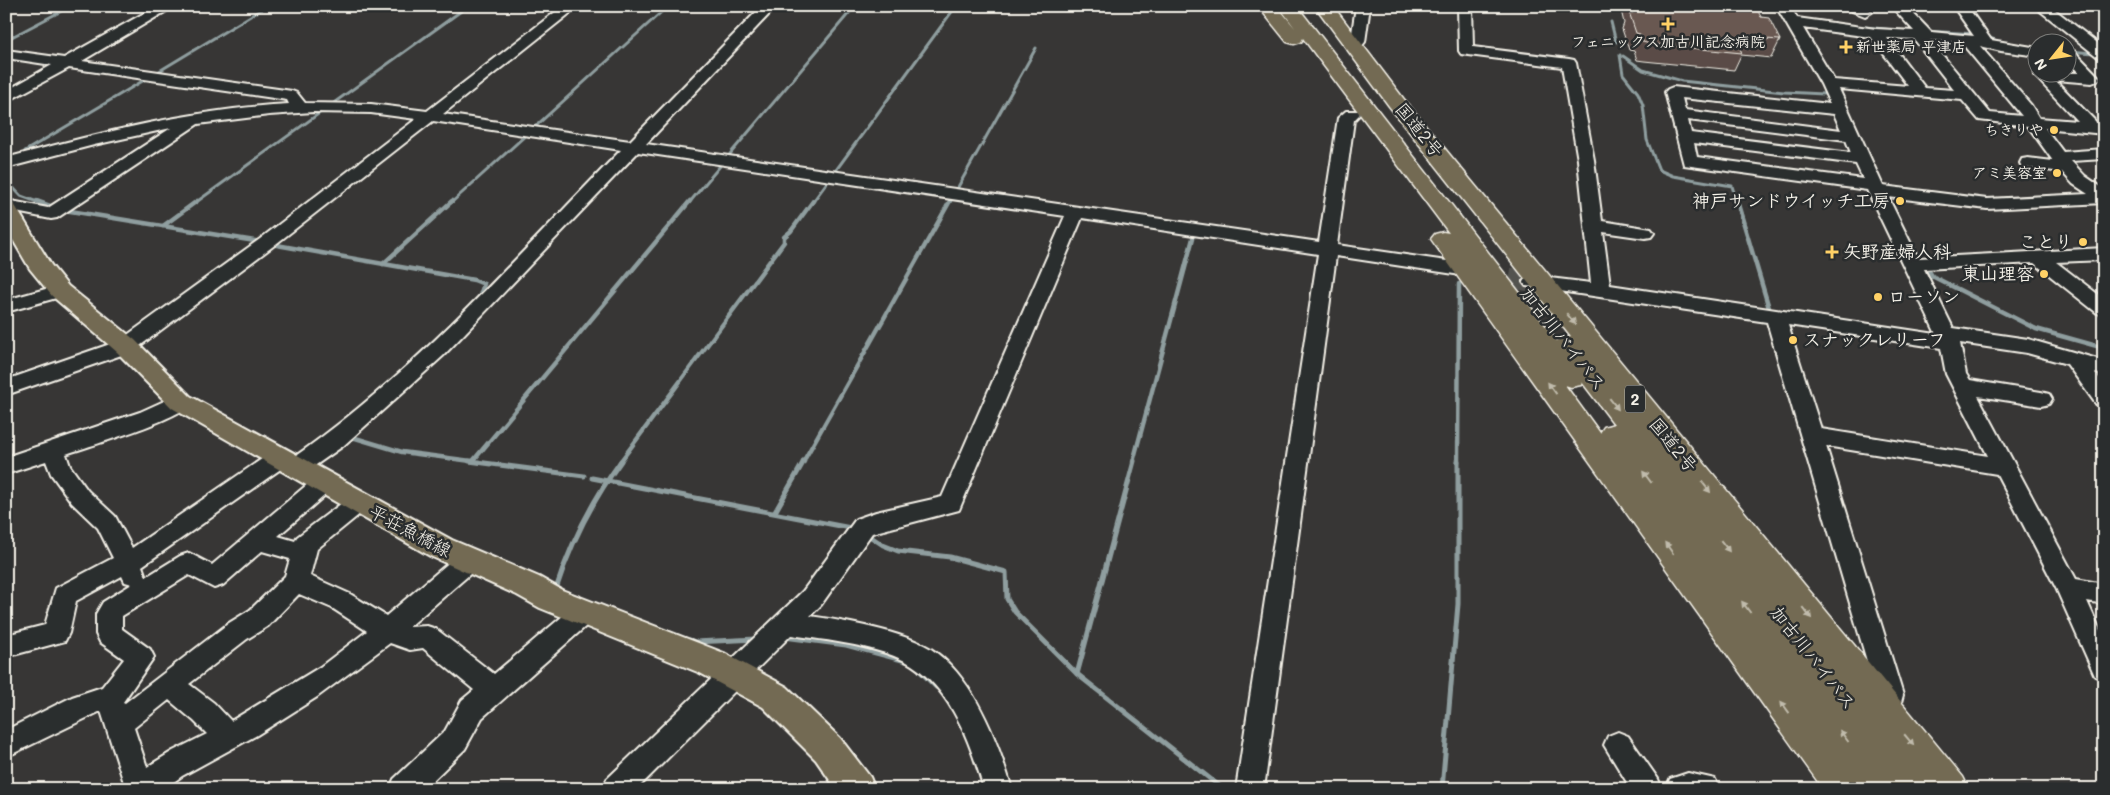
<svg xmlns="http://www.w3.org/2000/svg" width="2110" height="795" font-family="Mali,'Klee One',sans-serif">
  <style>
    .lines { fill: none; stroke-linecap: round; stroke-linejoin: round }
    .stream-far2 { stroke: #8f9e9f; stroke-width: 3 }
    .stream-far1 { stroke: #8f9e9f; stroke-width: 4.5 }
    .stream { stroke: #8f9e9f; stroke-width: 5 }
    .minor-tunnel { stroke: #535250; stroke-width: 20; stroke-dasharray: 20 10; stroke-linecap: butt }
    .minor-casing { stroke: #f4f1e8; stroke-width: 4 }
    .major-casing { stroke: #f4f1e8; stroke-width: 4 }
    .highway-casing { stroke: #f4f1e8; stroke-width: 3 }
    .minor { fill: #2a2d2e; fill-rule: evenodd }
    .major { fill: #736b52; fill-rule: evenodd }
    .highway { fill: #736b52; fill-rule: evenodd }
    .rail { stroke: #f4f1e8; stroke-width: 2.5; stroke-dasharray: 5.5 2.5; stroke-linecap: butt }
    .wall { fill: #5a4c46; stroke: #f4f1e8 }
    .building { fill: #695851; stroke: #f4f1e8 }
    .oneway { fill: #c0bbac }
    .poi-dot { fill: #ffd166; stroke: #2a2d2e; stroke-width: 2 }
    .labels { text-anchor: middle; stroke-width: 5; stroke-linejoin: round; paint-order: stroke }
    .far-poi-label { font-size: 15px; font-weight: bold; fill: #f4f1e8; stroke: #2a2d2e; text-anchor: end }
    .shield { fill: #2a2d2e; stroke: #b7b6b0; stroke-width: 1 }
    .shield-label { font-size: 16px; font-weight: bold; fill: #f4f1e8 }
    .street-label { font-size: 18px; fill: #f4f1e8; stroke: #2a2d2e }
    .poi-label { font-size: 18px; font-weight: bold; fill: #f4f1e8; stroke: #2a2d2e; text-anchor: end }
  </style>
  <rect width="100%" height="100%" fill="#373635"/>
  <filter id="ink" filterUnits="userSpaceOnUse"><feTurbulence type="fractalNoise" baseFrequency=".02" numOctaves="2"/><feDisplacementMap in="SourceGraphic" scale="10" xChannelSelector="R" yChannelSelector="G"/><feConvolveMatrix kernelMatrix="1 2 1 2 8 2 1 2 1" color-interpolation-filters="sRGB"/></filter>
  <g filter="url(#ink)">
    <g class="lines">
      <!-- stream-far2 -->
      <g class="stream-far2">
        <polyline points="1611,22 1616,42"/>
        <polyline points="1865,27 1894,30"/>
        <polyline points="1926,31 1976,34"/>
        <polyline points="1984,35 2004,44"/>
        <polyline points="6,40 71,6"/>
        <polyline points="2068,51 2094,53"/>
        <polyline points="1620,55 1623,74 1638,93 1643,105 1647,140 1659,170 1673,176 1732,186 1737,203"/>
        <polyline points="1623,56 1643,70 1682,81 1784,92 1824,94"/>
        <polyline points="156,73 267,6"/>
        <polyline points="25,151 146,79"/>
        <polyline points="730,154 855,6"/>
        <polyline points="6,180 21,196 40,203"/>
        <polyline points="195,203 468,6"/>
        <polyline points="451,203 668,6"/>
        <polyline points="689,203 720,166"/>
        <polyline points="812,203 956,6"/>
        <polyline points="949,203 1036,48"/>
      </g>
      <!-- stream-far1 -->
      <g class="stream-far1">
        <polyline points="37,201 56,208"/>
        <polyline points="1737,201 1769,308"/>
        <polyline points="64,210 261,242"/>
        <polyline points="163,226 197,201"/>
        <polyline points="271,244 474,280 484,284 479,298"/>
        <polyline points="383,264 452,201"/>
        <polyline points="1929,271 1932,276 2036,329 2104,348"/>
        <polyline points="351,433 352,437 402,452 479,462"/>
        <polyline points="473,461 690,201"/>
        <polyline points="620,462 784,242 784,237 791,231 813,201"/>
        <polyline points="803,462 950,201"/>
        <polyline points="1133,462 1193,238"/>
        <polyline points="1458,462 1459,284"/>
      </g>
      <!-- stream -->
      <g class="stream">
        <polyline points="469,461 584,476"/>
        <polyline points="592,478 856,529"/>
        <polyline points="775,512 804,461"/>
        <polyline points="865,533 883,545 898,551 950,557 1006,572 1007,599 1015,612 1077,674 1223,789"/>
        <path d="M559,590L556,589C571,542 592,501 621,461"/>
        <polyline points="784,637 846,645 906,661"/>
        <polyline points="690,640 695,642 757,639"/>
        <polyline points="920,671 936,687"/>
        <polyline points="1077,674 1134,461"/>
        <polyline points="1442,789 1458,604 1458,461"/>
      </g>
      <!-- minor-tunnel -->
      <polyline class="minor-tunnel" points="1480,272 1533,282"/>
      <!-- minor casing -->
      <g class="minor-casing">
        <g id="minor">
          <path d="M157,6H175L82,61L292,91L297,93L305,103L371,104L427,111L563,6H579L443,114L630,141L762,6H777L646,144L1319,242L1338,118L1346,111H1358L1360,114L1354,120L1337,245L1474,265L1481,267L1483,271L1481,275L1474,277L1336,256L1264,789H1236L1318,254L1082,218L959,510L872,533L821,605L810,616C844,621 902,631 931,649C974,677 998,742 1012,789H984C971,745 953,692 912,665C883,646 825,640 791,635L637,789H603L607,779L803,591L856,519L876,512L942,497L1065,216L638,152L443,356L343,446L303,474L295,476L287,474L284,468L285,466L142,566L146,577L180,556L189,553L212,565L315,478L323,475L331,478L334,484L331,490L278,536L295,541L297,537L350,497L358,494L366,497L370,503L366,509L317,549L310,576L350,594L386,616L459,554L468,551L477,554L480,561L477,568L409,627L427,626L436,629L494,674L576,605L585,601L594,605L598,612L594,619L482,718L465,749L424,789H390L394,779L445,731L462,700L474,690L423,648L410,650L390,643L317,697L257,735L182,776L164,789H126L101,711L6,757V730L72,697L102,687L124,659L100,642L96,634V614L103,602L132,584L125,582L122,576L76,601L69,633L65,641L6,657V635L45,625L56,588L113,558L98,528L72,503L51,474L46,461L6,474V457L140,412L173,397L181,395L189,397L192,402C182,419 89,446 66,454L70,466L88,491L115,516L132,548L272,452L280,450L288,452L291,458L290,460C415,374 516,257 621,150L433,121L272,247L133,351L6,395V380L119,341L260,239L416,119L371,113L313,112L269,115L198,124L57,218L51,219L6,210V200L48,208L171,128L94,145L6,168V158C99,133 193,109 289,104L287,100L69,68L6,102V91L52,65L6,58V50L64,58ZM262,551L290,559L285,576L250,610L229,623L125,703L123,702L154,657L150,649L122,629V616L189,575L214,588L223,585ZM299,594L332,608L367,631L320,667L231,721L214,703L189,684L247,639L268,626ZM169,700L194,721L207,734L173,751L147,767L134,728Z"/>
          <path d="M1356,6H1370L1365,42C1361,48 1355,50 1348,48L1346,45L1351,40Z"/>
          <path d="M1458,6H1472L1473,47L1569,59L1574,60L1576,63L1594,160L1602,221L1645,228L1651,229L1654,233L1651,237L1645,238L1603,232L1610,285L1936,334L1867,190L1684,165L1665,92L1668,89L1673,87L1830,104L1821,84L1776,6H1790L1797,18L1876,29L1914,31L1891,6H1906L1931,32L1974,36L1953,6H1967L1991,40L2038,48V56L2001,51L1980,46L2031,105L2039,118L2077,121L2037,78L2034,75L2037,72L2079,73L2068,61L2069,50L2074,51L2097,75L2100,78L2097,81L2092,83L2055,80L2097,123L2104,124V134L2045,128L2063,152L2104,149V159L2071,161L2085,176L2104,189V203L1987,209L1888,197L1918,258L2104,248V260L2056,262L2104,299V315L2097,313L2034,263L1924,269L1953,328L2028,339L2104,361V375L2095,373L2104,384V406L2096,404L2067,364L2027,353L1960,343L1966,374L1970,380L2041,392L2049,394L2052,399L2049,404L2041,406L1978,396L2076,579L2104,584V604L2087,601L2104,639V679L2095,676L2056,588L1997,474L1826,446L1903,695L1896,720L1886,723L1876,720L1872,711L1877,695L1767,322L1526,286L1523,282L1526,278L1533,276L1591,283L1578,160L1562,67L1461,54L1459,51ZM1803,28L1871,37L1908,86L1834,80ZM1887,38L1914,39L1954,90L1925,88ZM1930,40L1961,42L2022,116L1990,113ZM1839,89L1962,100L1979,120L2028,126L2053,161L2028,158L2022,159L2020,163L2022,167L2062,172L2073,184L2088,194L1987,199L1883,186ZM1682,98L1834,114L1841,130L1685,110ZM1688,120L1846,140L1851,153L1691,133ZM1694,143L1856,164L1863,179L1697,157ZM1788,325L1941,348L1946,374L1988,456L1821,429Z"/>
          <polygon points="1845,6 1864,6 1872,12 1865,16 1847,9"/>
          <polygon points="2034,6 2050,6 2104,48 2104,59 2099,58"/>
          <polygon points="60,285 67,287 70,291 67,295 6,312 6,300"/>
          <polygon points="1618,732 1628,736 1658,779 1662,789 1631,789 1604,745 1608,736"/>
          <polygon points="1688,773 1715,779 1719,789 1666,789 1670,779"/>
        </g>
      </g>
      <!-- major casing -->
      <g class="major-casing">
        <polygon id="major" points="6,203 14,204 51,265 68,286 135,340 190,396 452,540 539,577 562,590 724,653 787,687 840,738 870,777 875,789 836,789 816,760 763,707 700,673 540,608 517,595 430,556 172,408 117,352 52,296 30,269 6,228"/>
      </g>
      <!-- highway casing -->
      <g class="highway-casing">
        <path id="highway" d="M1258,6H1277L1295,28L1279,6H1297L1557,341L1559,339L1571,337L1389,106L1315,6H1333L1403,98L1963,777L1969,789H1823L1431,239L1435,234L1443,232L1449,233L1303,38L1301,42L1294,44L1287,42ZM1582,382L1614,424L1604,427L1600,433L1565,385L1571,387L1581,385Z"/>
      </g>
      <!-- minor -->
      <use href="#minor" class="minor"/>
      <!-- major -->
      <use href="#major" class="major"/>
      <!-- highway -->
      <use href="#highway" class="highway"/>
      <!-- rail -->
      <polyline class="rail" points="2098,6 2104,10"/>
    </g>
    <!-- wall -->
    <polygon class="wall" points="1620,6 1744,6 1761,17 1780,40 1771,58 1741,55 1734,70 1644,61 1637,60 1634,51 1629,50 1622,29 1624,23"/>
    <!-- building -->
    <polygon class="building" points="1631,6 1744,6 1756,7 1761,17 1769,18 1780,40 1735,37 1742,53 1650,44 1643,42 1640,34 1636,33 1629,12 1633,13"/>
    <!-- one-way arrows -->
    <defs><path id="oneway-solid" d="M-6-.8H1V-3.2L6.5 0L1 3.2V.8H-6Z" transform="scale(1.25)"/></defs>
    <g class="oneway">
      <use href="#oneway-solid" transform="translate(1571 319) rotate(51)"/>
      <use href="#oneway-solid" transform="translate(1552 388) rotate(-126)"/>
      <use href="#oneway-solid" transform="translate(1614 404) rotate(52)"/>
      <use href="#oneway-solid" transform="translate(1647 477) rotate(-127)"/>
      <use href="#oneway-solid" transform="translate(1706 487) rotate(51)"/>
      <use href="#oneway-solid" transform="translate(1725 546) rotate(52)"/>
      <use href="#oneway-solid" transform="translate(1669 548) rotate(-126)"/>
      <use href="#oneway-solid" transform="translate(1746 607) rotate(-127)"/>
      <use href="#oneway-solid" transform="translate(1807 613) rotate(51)"/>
      <use href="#oneway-solid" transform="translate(1785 707) rotate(-126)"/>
      <use href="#oneway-solid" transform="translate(1844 736) rotate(-127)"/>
      <use href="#oneway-solid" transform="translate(1909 740) rotate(50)"/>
    </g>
  </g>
  <!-- markers -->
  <g class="poi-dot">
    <path d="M1665.5 16.5h5v5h5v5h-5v5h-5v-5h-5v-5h5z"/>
    <path d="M1843.5 39.5h5v5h5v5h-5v5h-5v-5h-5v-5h5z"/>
    <circle cx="2054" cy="130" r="5"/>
    <circle cx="2057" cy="173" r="5"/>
    <circle cx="1900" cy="201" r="5"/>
    <circle cx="2083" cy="242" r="5"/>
    <path d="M1829.5 244.5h5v5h5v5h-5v5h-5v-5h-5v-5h5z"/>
    <circle cx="2044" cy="274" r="5"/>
    <circle cx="1878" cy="297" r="5"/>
    <circle cx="1793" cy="340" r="5"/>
  </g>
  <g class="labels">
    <!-- far-poi labels -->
    <g class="far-poi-label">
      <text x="1668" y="47" text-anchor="middle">フェニックス加古川記念病院</text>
      <text x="1856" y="52" text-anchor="start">新世薬局 平津店</text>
      <text x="2044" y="135">ちきりや</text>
      <text x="2047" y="178">アミ美容室</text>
    </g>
    <!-- shield labels -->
    <rect class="shield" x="1625" y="385.5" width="20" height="27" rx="4"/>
    <g class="shield-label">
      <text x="1635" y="405">2</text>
    </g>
    <!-- street labels -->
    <g class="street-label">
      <text transform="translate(1419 130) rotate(51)" y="6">国道2号</text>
      <text transform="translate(1563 339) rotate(52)" y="6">加古川バイパス</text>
      <text transform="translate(1673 445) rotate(51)" y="6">国道2号</text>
      <text transform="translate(410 531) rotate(28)" y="6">平荘魚橋線</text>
      <text transform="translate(1813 658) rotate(52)" y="6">加古川バイパス</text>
    </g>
    <!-- poi labels -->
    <g class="poi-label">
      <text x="1890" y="207">神戸サンドウイッチ工房</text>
      <text x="2073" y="248">ことり</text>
      <text x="1843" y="258" text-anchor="start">矢野産婦人科</text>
      <text x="2034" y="280">東山理容</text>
      <text x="1888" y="303" text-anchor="start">ローソン</text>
      <text x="1803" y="346" text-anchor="start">スナックレリーフ</text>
    </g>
  </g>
  <!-- margin -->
  <rect width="2110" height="795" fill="none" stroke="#2a2d2e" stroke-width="25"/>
  <rect x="12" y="12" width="2085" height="770" fill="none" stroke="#f4f1e8" stroke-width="2" filter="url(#ink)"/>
  <!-- north arrow -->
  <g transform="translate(2052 58) rotate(240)"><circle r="24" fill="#2a2d2e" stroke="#7b7b78"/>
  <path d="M0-4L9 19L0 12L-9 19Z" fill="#ffd166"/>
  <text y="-8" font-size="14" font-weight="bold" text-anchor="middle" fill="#f4f1e8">N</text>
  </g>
</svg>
